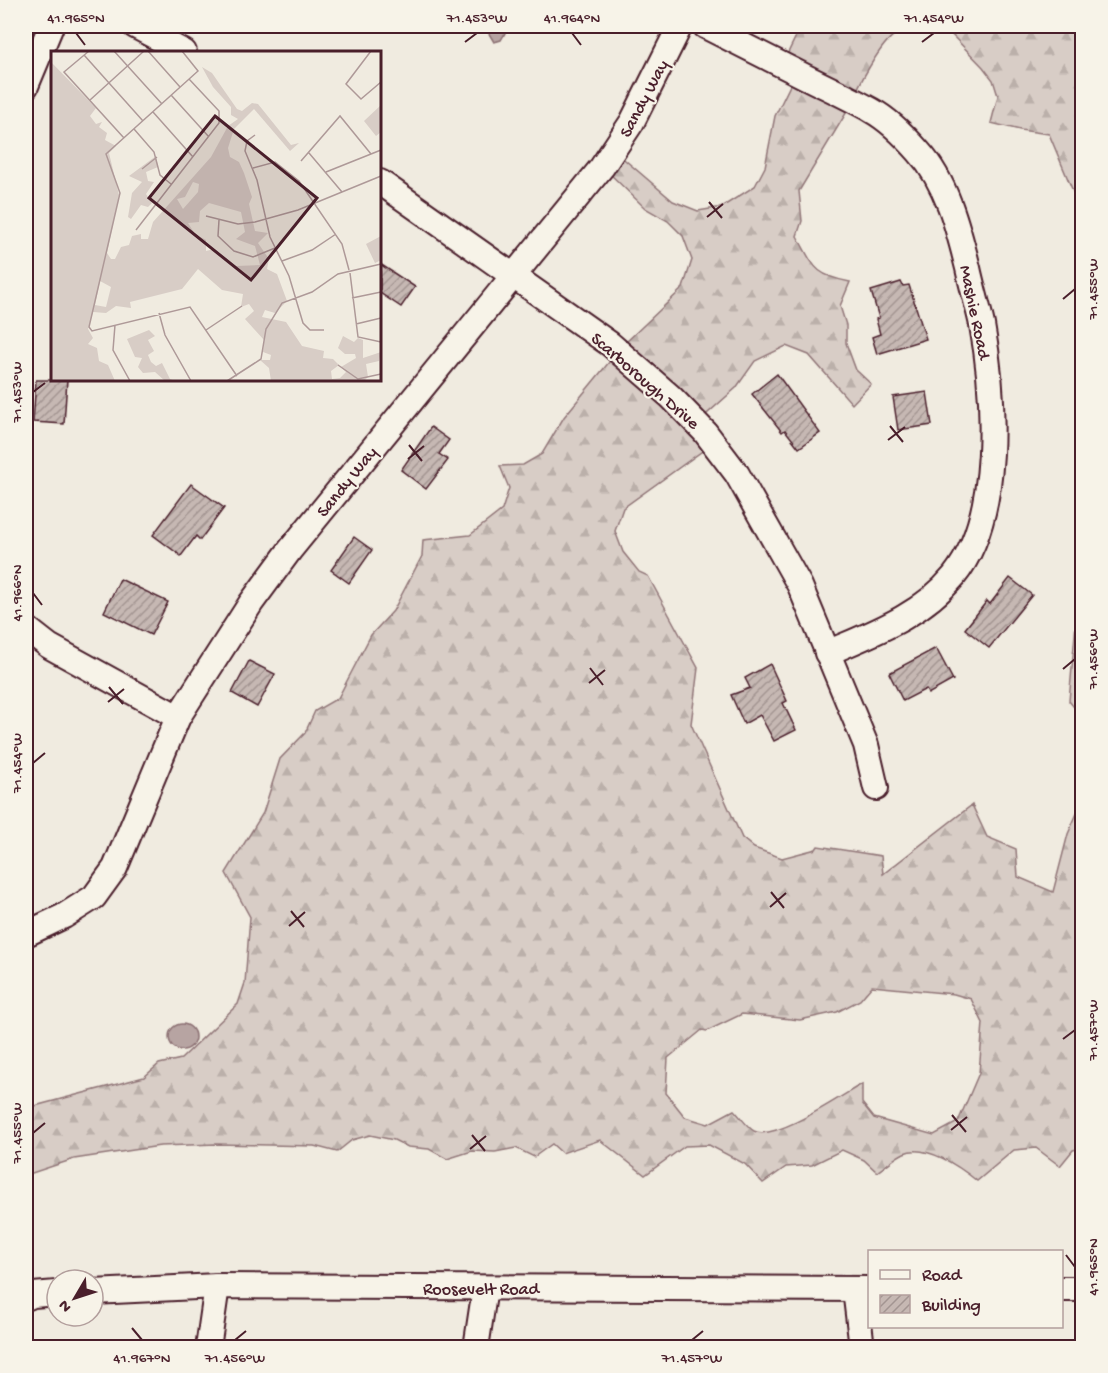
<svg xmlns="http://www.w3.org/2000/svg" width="1108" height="1373" font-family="'Gochi Hand',sans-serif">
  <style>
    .forest { fill: url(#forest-firs); stroke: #917678; stroke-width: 1.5; fill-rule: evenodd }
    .water { fill: #b7a4a2; stroke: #8b6f72; stroke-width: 1.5 }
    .building { fill: url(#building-hatch); stroke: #4a1f2b; stroke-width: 1.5 }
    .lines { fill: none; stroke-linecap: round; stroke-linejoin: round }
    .minor-casing { stroke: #4a1f2b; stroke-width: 28 }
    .minor { stroke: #f7f3e8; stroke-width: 24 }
    .ticks { fill: none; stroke: #4a1f2b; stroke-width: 2 }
    .labels { text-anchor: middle; stroke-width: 4.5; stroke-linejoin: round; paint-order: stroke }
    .street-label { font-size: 18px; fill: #4a1f2b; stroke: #f7f3e8 }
    .inset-road { fill: none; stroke: #ae9998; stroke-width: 1.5 }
    .view { fill: #4a1f2b; fill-opacity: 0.15; stroke: #4a1f2b; stroke-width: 3 }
    .inset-edge { fill: none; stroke: #4a1f2b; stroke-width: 3 }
    .neatline { fill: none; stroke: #4a1f2b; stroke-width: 2 }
    .ticks-label { font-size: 15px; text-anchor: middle; fill: #4a1f2b }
  </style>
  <defs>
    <pattern id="forest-firs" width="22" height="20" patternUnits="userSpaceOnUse" patternTransform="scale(1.5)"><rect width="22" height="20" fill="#d8cdc6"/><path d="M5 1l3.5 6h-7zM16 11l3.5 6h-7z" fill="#bbb0aa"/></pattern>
    <pattern id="building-hatch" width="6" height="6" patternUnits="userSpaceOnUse" patternTransform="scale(1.5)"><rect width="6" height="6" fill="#c6b8b3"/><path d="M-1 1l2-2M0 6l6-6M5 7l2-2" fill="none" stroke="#a39592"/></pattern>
  </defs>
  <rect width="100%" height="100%" fill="#f0ebe0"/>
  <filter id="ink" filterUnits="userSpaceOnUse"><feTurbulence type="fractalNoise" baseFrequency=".0167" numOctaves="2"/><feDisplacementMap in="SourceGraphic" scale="12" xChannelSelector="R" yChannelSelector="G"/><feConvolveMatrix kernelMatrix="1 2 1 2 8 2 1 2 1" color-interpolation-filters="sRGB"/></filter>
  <g filter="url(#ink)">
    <!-- forest -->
    <g class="forest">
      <path d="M801,26H919C912,28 903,30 896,34C882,41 856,88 851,105L799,191L802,221L797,236C814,266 813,275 850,282L840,306L846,325V343L856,370L871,384L852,404L809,355L786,346L755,361L736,388L698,422L712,444L623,508L615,531L623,552L639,572L648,576L698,668L691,724L742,838L754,848L782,858L816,849L818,846L881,856L883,874L972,805L987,837L1016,849L1018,877L1053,892L1068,834L1082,802V1148L1073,1150L1060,1166L1036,1148L1014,1150L977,1181C961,1168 926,1143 904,1153C895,1157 886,1166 877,1172L864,1160L842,1150L812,1165L786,1167L763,1183L745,1164L709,1145L685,1146L645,1175L600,1140L562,1153L552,1144L534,1157L516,1148L495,1152L472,1151L447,1159L429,1149L408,1147L394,1140L370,1135L352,1140L337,1152L314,1146L217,1144L160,1146L74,1159L26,1175V1111L31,1107L144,1077L159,1064L181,1059L238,1004L245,983L250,917L226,873L263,813L280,759L305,733L315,711L338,698L371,635L393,611L422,556L423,540L470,535L502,510L509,488L500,466L523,465L542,454L564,417L624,344L683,288L692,260L683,236L668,221L645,208L606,170L618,154L673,201L698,211L722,207L755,186L765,167L775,116L797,71L786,57ZM872,986L954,994L971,999L983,1023L979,1073L958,1122L934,1135L874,1118L862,1103V1084C842,1095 775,1142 754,1131C747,1127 740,1116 734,1110L708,1124L685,1117L666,1093L668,1058L702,1030L707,1031L742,1014L800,1020L837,1012L860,1000Z"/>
      <polygon points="930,26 1082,26 1082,202 1075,196 1049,134 1020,130 991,123 998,96 993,80 983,67 949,32"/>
      <polygon points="1082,617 1082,717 1069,701 1076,623"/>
    </g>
    <!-- water -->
    <g class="water">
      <polygon points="491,26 509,26 501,40 494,42 488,32"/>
      <circle cx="182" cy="1037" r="13"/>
    </g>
    <!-- building -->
    <g class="building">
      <polygon points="380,264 415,287 401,307 380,293"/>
      <polygon points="901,282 903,286 909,285 926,339 877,354 872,337 880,334 876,319 879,318 871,291"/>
      <polygon points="777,374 820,433 799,448 785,430 782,432 752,394"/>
      <polygon points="36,380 67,380 64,424 33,422"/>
      <polygon points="927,392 932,425 898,430 893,397"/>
      <polygon points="431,427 449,440 439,454 448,460 426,489 401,470"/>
      <polygon points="191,484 224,508 200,540 196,536 181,556 153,535"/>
      <polygon points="354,537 372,550 349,583 331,570"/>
      <polygon points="1010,578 1032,595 989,648 965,629 987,601 990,604"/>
      <polygon points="120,579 168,602 151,635 104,612"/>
      <polygon points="936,648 953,680 928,694 926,689 903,701 889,673"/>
      <polygon points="249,661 275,674 257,707 232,693"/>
      <polygon points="770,664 787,701 783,703 796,730 774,741 760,715 744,724 731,695 750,688 745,678"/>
    </g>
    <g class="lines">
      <!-- minor casing -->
      <g class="minor-casing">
        <g id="minor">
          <polyline points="135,26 184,52"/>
          <path d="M705,26C739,43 773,60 806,77C828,88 850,98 871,110C889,120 905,136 919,152C947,183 958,228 968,268C972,287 978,306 982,325C995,396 1002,517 954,576C921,616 873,633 827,653"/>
          <polyline points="26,86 51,26"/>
          <polyline points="380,182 610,344 671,397 705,432 737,474 800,586 866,745 876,788"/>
          <polyline points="26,628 49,646 178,717"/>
          <polyline points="26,934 64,916 94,897 115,868 178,717 251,603 290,550 602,167 632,122 680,26"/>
          <polyline points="855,1289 862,1348"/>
          <polyline points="1062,1289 1082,1289"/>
          <polyline points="93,1292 217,1286 870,1289"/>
          <polyline points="26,1298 33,1295 57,1293"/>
          <polyline points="208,1348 217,1286"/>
          <polyline points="476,1348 485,1288"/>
        </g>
      </g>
      <!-- minor -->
      <use href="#minor" class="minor"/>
    </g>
  </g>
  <!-- ticks -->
  <path class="ticks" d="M76,33L85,45M572,33L581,45M465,42L477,33M922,42L934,33M709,202L722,218M707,217L723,204M1063,299L1075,289M33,392L45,383M890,426L903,442M888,440L905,427M409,445L422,461M408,459L424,446M33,593L42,605M590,668L603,685M1063,669L1075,659M589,683L605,670M109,687L123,704M108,702L124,689M33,763L45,753M771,892L784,908M770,907L786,893M291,911L304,927M289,926L305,912M1063,1039L1075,1030M952,1115L966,1132M951,1130L967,1117M33,1133L45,1123M472,1135L485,1151M470,1149L486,1136M1066,1255L1075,1267M132,1328L142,1340M235,1340L246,1331M692,1340L703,1331"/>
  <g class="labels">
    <!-- street labels -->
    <g class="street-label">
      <text transform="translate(643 98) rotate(-62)" y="6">Sandy Way</text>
      <text transform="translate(976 312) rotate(78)" y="6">Mashie Road</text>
      <text transform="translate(646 380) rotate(41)" y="6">Scarborough Drive</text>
      <text transform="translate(346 481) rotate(-51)" y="6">Sandy Way</text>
      <text x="481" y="1294">Roosevelt Road</text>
    </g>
  </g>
  <!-- overview -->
  <g transform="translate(51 51)">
    <rect width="330" height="330" fill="#f0ebe0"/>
    <path d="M0,11L45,57L39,65L45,73L51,71L48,76L56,82L54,89L65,95L58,102L68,144L56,202L60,208H64L70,196L78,194L81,185L90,183V188H97L102,171L160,106L177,75L187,68L180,64V56L162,36L151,16L161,22L186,58L191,60L201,52L207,53L240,94L248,92L239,100L203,58L183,78L177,97L179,106L188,111L193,122L201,146L198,153L204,180L217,182L207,192L218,208L216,218L226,223L236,250L224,262L214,259L211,266L235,271L251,295L273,300L272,307L282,308L288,314L280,320L281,328L289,327L295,321L290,316L305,307L304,303H294L287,297L292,285L303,291L307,287L312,289V307L330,301L328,310L315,313L317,326L313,330H220L218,317L209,309H219L220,304L212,301L213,289L194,268L203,260L198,253L190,256L192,243L171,239L147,218L131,238L79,251L80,257L65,255L55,262L42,261L37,278L42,287L37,293L46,297L48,310L57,314L64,330H0ZM142,131L148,133L147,141L132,158L126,148L134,146ZM158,152L190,161L194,181L185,188L204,195L209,214L185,215L163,198L155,200V189L144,183L137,172L148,171L149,160ZM49,230L60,236L55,256L44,254ZM330,54V81L325,85L313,70ZM105,105L107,116L95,121L97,130L103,131L95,143L101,152L97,156L90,154L80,168L77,166L81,142L91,131L78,125ZM98,279L104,285L97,289L103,300L97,304L100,311L105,315L111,312L119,328L124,330H114L104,321L92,322L87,316L91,307L84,306L76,288Z" fill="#d8cdc6" fill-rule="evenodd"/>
    <path d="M330,185V209L324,212L315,193Z" fill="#d8cdc6"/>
    <path class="inset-road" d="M38,0L13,21L73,87M63,0L111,53M97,0L129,36M131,0L147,20L55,103L69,142L38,276L41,280L139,256L186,325M320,0L295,33L310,48L330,31M33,4L92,70M120,44L158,86M39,49L93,0M102,61L142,106M83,78L103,101L109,124L120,133M204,84L196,90L194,100L206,129L219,186L238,225L252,272L259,279H273M258,102L291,141M250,110L289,65L320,103M202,117L224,111L248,130L291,193L298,219M91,118L106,106M275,121L330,99M155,165L187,173L204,171L247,159L330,125M168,169L167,185L183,200L202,206L224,197M85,179L168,72V60L138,28M231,210L261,199L285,183M299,222L307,286L330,291M301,247L330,241M108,262L114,284L140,330M305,273L330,267M64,274L62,299L79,330M155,279L191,255M287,314L307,328L330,323M176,330L210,308L215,278L231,252L261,241L287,223L330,213"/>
    <path class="view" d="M164,65L266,147L200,229L98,147Z"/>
    <rect width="330" height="330" class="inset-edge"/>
  </g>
  <!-- margin -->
  <rect width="1108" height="1373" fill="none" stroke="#f7f3e8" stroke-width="66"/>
  <!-- legend -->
  <rect x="868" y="1250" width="195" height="78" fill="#f7f3e8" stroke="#b29e9c" stroke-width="1.5"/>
  <rect x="880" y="1270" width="30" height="9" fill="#f7f3e8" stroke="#b29e9c" stroke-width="1.5"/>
  <text x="922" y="1280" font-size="18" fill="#4a1f2b">Road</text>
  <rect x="880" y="1295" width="30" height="18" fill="url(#building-hatch)" stroke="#b29e9c" stroke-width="1.5"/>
  <text x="922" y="1310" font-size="18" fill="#4a1f2b">Building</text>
  <!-- north arrow -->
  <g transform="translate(75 1298) rotate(231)"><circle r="28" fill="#f7f3e8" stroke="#b29e9c" stroke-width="1.5"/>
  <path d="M0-4.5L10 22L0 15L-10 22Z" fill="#4a1f2b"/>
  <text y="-9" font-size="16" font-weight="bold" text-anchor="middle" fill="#4a1f2b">N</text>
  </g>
  <rect x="33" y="33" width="1042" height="1307" class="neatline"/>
  <g class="ticks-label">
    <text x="76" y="22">41.965°N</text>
    <text x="477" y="22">71.453°W</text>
    <text x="572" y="22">41.964°N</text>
    <text x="934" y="22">71.454°W</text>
    <text transform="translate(1092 289) rotate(-90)" y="5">71.455°W</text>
    <text transform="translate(16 392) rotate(-90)" y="5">71.453°W</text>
    <text transform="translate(16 593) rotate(-90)" y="5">41.966°N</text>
    <text transform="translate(1092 659) rotate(-90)" y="5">71.456°W</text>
    <text transform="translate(16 763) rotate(-90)" y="5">71.454°W</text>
    <text transform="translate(1092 1030) rotate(-90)" y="5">71.457°W</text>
    <text transform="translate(16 1133) rotate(-90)" y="5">71.455°W</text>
    <text transform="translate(1092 1267) rotate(-90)" y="5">41.965°N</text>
    <text x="142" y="1362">41.967°N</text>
    <text x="235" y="1362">71.456°W</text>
    <text x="692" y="1362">71.457°W</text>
  </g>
</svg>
